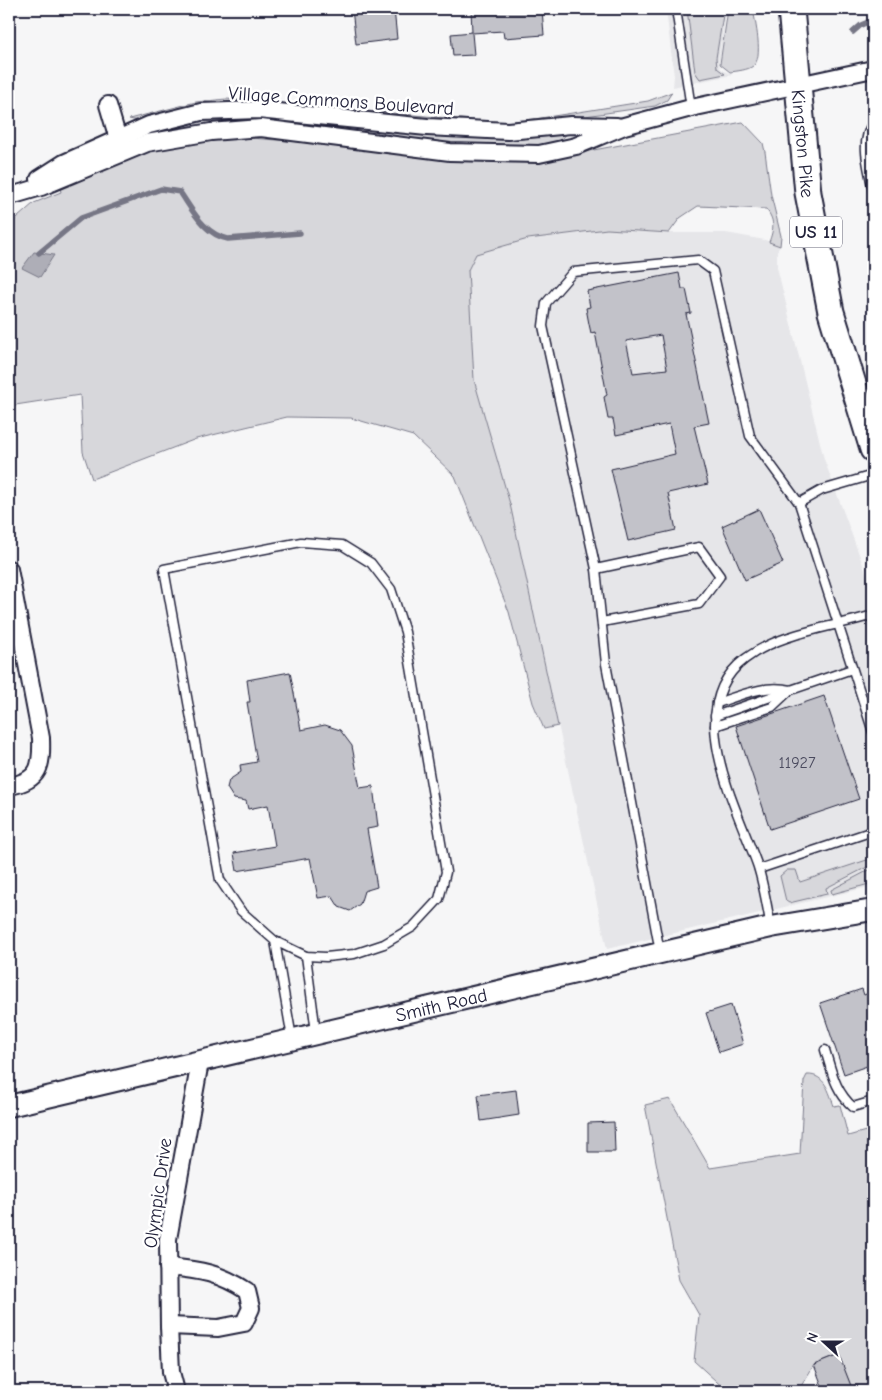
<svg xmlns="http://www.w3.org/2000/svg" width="882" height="1400" font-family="'Comic Neue',sans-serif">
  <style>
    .built { fill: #e6e6e9 }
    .green { fill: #d7d7db; stroke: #7c7c8b }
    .water { fill: #aeaeb7; stroke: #767685 }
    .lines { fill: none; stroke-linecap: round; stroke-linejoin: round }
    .stream { stroke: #767685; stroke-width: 5.5 }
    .building { fill: #c2c2c9; stroke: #22223b; fill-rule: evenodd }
    .service-casing { stroke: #22223b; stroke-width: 11 }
    .minor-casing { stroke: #22223b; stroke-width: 20 }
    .tertiary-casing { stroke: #22223b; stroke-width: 24 }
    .primary-casing { stroke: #22223b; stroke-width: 29 }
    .service { stroke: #fff; stroke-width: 8 }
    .minor { stroke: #fff; stroke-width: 16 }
    .tertiary { stroke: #fff; stroke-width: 20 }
    .primary { stroke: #fff; stroke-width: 25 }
    .labels { text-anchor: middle; stroke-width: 5; stroke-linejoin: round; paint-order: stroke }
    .number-label { font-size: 16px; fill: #4a4a5e }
    .shield { fill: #fff; stroke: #646476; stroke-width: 1 }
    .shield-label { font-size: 18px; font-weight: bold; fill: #22223b }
    .street-label { font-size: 19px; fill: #22223b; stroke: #fff }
  </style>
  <rect width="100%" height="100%" fill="#f6f6f7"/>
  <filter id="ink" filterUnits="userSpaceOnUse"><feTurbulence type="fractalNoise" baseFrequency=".02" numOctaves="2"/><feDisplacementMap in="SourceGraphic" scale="10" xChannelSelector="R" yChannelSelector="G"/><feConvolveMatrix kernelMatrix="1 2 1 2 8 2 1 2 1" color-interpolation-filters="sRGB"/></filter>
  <g filter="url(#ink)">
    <!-- built -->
    <g class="built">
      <polygon points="666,9 726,9 719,64 721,69 732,75 673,87 674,76"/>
      <polygon points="607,229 668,233 726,233 765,240 780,246 777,251 777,267 824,459 873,592 873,886 607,949 510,504 474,380 468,270 476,254 528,239"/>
    </g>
    <!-- green -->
    <g class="green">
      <polygon points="687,9 724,9 716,58 717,68 725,74 700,79 695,72"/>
      <path d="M728,9H753C755,21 764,58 753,66C748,70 737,71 730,72L720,64Z"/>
      <polygon points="672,92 667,100 655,106 515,126 181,110 139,121 129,119 196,102 226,99 495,122 522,121 648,101"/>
      <polygon points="247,117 341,127 343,129 342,131 149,136 148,132 188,121"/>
      <path d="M743,122L763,143L765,152L771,195L781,236L780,246L769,242C774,229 775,220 766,209L698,206L680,218L669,233L607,229L528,239L476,254L468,270L474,380L510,504L558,726L544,729L533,703L509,612L455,476L413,436L351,418L287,417L196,439L92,479L83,452L80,395L9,406V225L34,203L61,192L59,185L157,148L193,141L239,137L535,161Z"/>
      <path d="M381,129L488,139L567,134C547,161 411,141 378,138L377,132Z"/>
      <polygon points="873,858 873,864 826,888 827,894 789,903 786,901 780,876 787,870 796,870 800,882"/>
      <polygon points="873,868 873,883 832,894 831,890"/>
      <path d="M807,1075C825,1074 829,1092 834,1106L840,1105L848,1136L873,1129V1391H853L838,1355L814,1365L798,1391H727L694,1361L699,1315L679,1280L645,1105L670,1099L710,1168L800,1154L804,1081Z"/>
    </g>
    <!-- water -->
    <polygon class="water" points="34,252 54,255 40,277 22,268"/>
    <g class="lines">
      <!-- stream -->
      <g class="stream">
        <polyline points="853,32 861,25 873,20"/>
        <path d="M39,253L81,218L161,189L180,192C193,211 204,234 228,239L300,233"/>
      </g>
    </g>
    <!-- building -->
    <g class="building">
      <polygon points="352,9 394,9 397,39 356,44"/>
      <polygon points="471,9 542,9 544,35 504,38 503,31 472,33 474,55 453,56 451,34 472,32"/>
      <path d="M679,273L682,289H686L691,313L686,314L709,423L694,426L708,484L668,493L676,530L628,541L611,469L675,454L669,424L616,435L613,419H608L604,397L607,395L595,332L591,333L589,324L586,308L590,307L587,291ZM661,335L667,369L633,373L626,341Z"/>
      <polygon points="759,509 783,563 745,580 722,526"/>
      <polygon points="290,672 301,730 325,725 340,730 352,746 360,788 373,786 378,827 367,829 377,887 364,891 360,904 350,911 339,907 332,896 318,898 310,858 237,871 234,853 275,846 268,805 248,809 246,801 234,799 227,788 229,780 241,772 240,765 257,762 247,702 250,702 247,680"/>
      <polygon points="824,696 859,799 770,829 736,726"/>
      <polygon points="862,989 864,995 873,991 873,1064 844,1074 820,1003"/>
      <polygon points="731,1005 743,1044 719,1052 706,1013"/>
      <polygon points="516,1090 519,1115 481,1121 478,1095"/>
      <polygon points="614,1122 615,1152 588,1152 588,1123"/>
      <polygon points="839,1355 853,1391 824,1391 814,1365"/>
    </g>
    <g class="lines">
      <!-- service casing -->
      <g class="service-casing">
        <g id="service">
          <polyline points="676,9 691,108"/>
          <path d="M873,123C859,142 869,168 873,191"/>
          <polyline points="799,503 822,490 873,475"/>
          <polyline points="596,569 699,547 720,576 699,604 602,622"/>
          <path d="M717,703C741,695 765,684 791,690"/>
          <polyline points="715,716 852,669"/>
          <polyline points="715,726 772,707 789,691"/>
          <polyline points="759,869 873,831"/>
          <path d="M771,927C767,907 764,886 758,867C738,809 680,708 745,659C781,632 831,628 873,615"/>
          <polyline points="275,941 306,956 326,957 354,954 384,944 413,927 439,899 446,872 405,632 391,589 371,563 342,545 301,542 164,569 220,880 241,911 275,941 292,1038"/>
          <polyline points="660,952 606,664 596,569 543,326 546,303 573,272 698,260 713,271 750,436 799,503 873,732"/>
          <polyline points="306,956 316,1032"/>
          <path d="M825,1050C832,1072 835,1091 853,1107L873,1101"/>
        </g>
      </g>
      <!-- minor casing -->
      <g class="minor-casing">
        <g id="minor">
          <polyline points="108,105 121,149"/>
          <polyline points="39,179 64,163 149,125 201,112 258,110 427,127 508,131 571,125 617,126"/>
          <polyline points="14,195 41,187 147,143 211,132 261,128 450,152 539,154 576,146 624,126 691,108 873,69"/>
          <path d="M9,569L41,738C42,766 40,781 9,786"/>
          <path d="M168,1267C200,1270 220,1273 247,1291L251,1308L244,1323L218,1328L169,1326"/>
          <polyline points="176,1391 171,1372 169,1326 168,1239 200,1062"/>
        </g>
      </g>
      <!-- tertiary casing -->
      <g class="tertiary-casing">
        <g id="tertiary">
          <path id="s1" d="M9,1106L771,927L873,910"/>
        </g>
      </g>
      <!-- primary casing -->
      <g class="primary-casing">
        <g id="primary">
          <path id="s2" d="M791,9L808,193L831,312L873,449"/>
        </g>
      </g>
      <!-- service -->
      <use href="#service" class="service"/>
      <!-- minor -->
      <use href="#minor" class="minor"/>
      <!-- tertiary -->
      <use href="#tertiary" class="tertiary"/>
      <!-- primary -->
      <use href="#primary" class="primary"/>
    </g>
  </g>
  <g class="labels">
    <!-- number labels -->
    <g class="number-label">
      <text x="797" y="768">11927</text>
    </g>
    <!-- shield labels -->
    <rect class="shield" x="790" y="216.5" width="52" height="31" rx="4"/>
    <g class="shield-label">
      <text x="816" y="238">US 11</text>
    </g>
    <!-- street labels -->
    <g class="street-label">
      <text transform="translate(341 100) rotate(4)" y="7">Village Commons Boulevard</text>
      <text dy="7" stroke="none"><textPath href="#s2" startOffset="135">Kingston Pike</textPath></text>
      <text dy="7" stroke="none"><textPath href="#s1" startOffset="444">Smith Road</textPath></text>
      <text transform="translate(157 1193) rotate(-82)" y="7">Olympic Drive</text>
    </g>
  </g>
  <!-- margin -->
  <rect width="882" height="1400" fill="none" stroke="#fff" stroke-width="30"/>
  <rect x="15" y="15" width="852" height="1370" fill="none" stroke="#22223b" stroke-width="2" filter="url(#ink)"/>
  <!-- north arrow -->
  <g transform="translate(824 1342) rotate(291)" stroke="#ffffff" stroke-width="4" paint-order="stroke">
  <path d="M0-4L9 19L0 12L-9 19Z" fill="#22223b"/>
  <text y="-8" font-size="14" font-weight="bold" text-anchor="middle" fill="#22223b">N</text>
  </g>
</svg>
